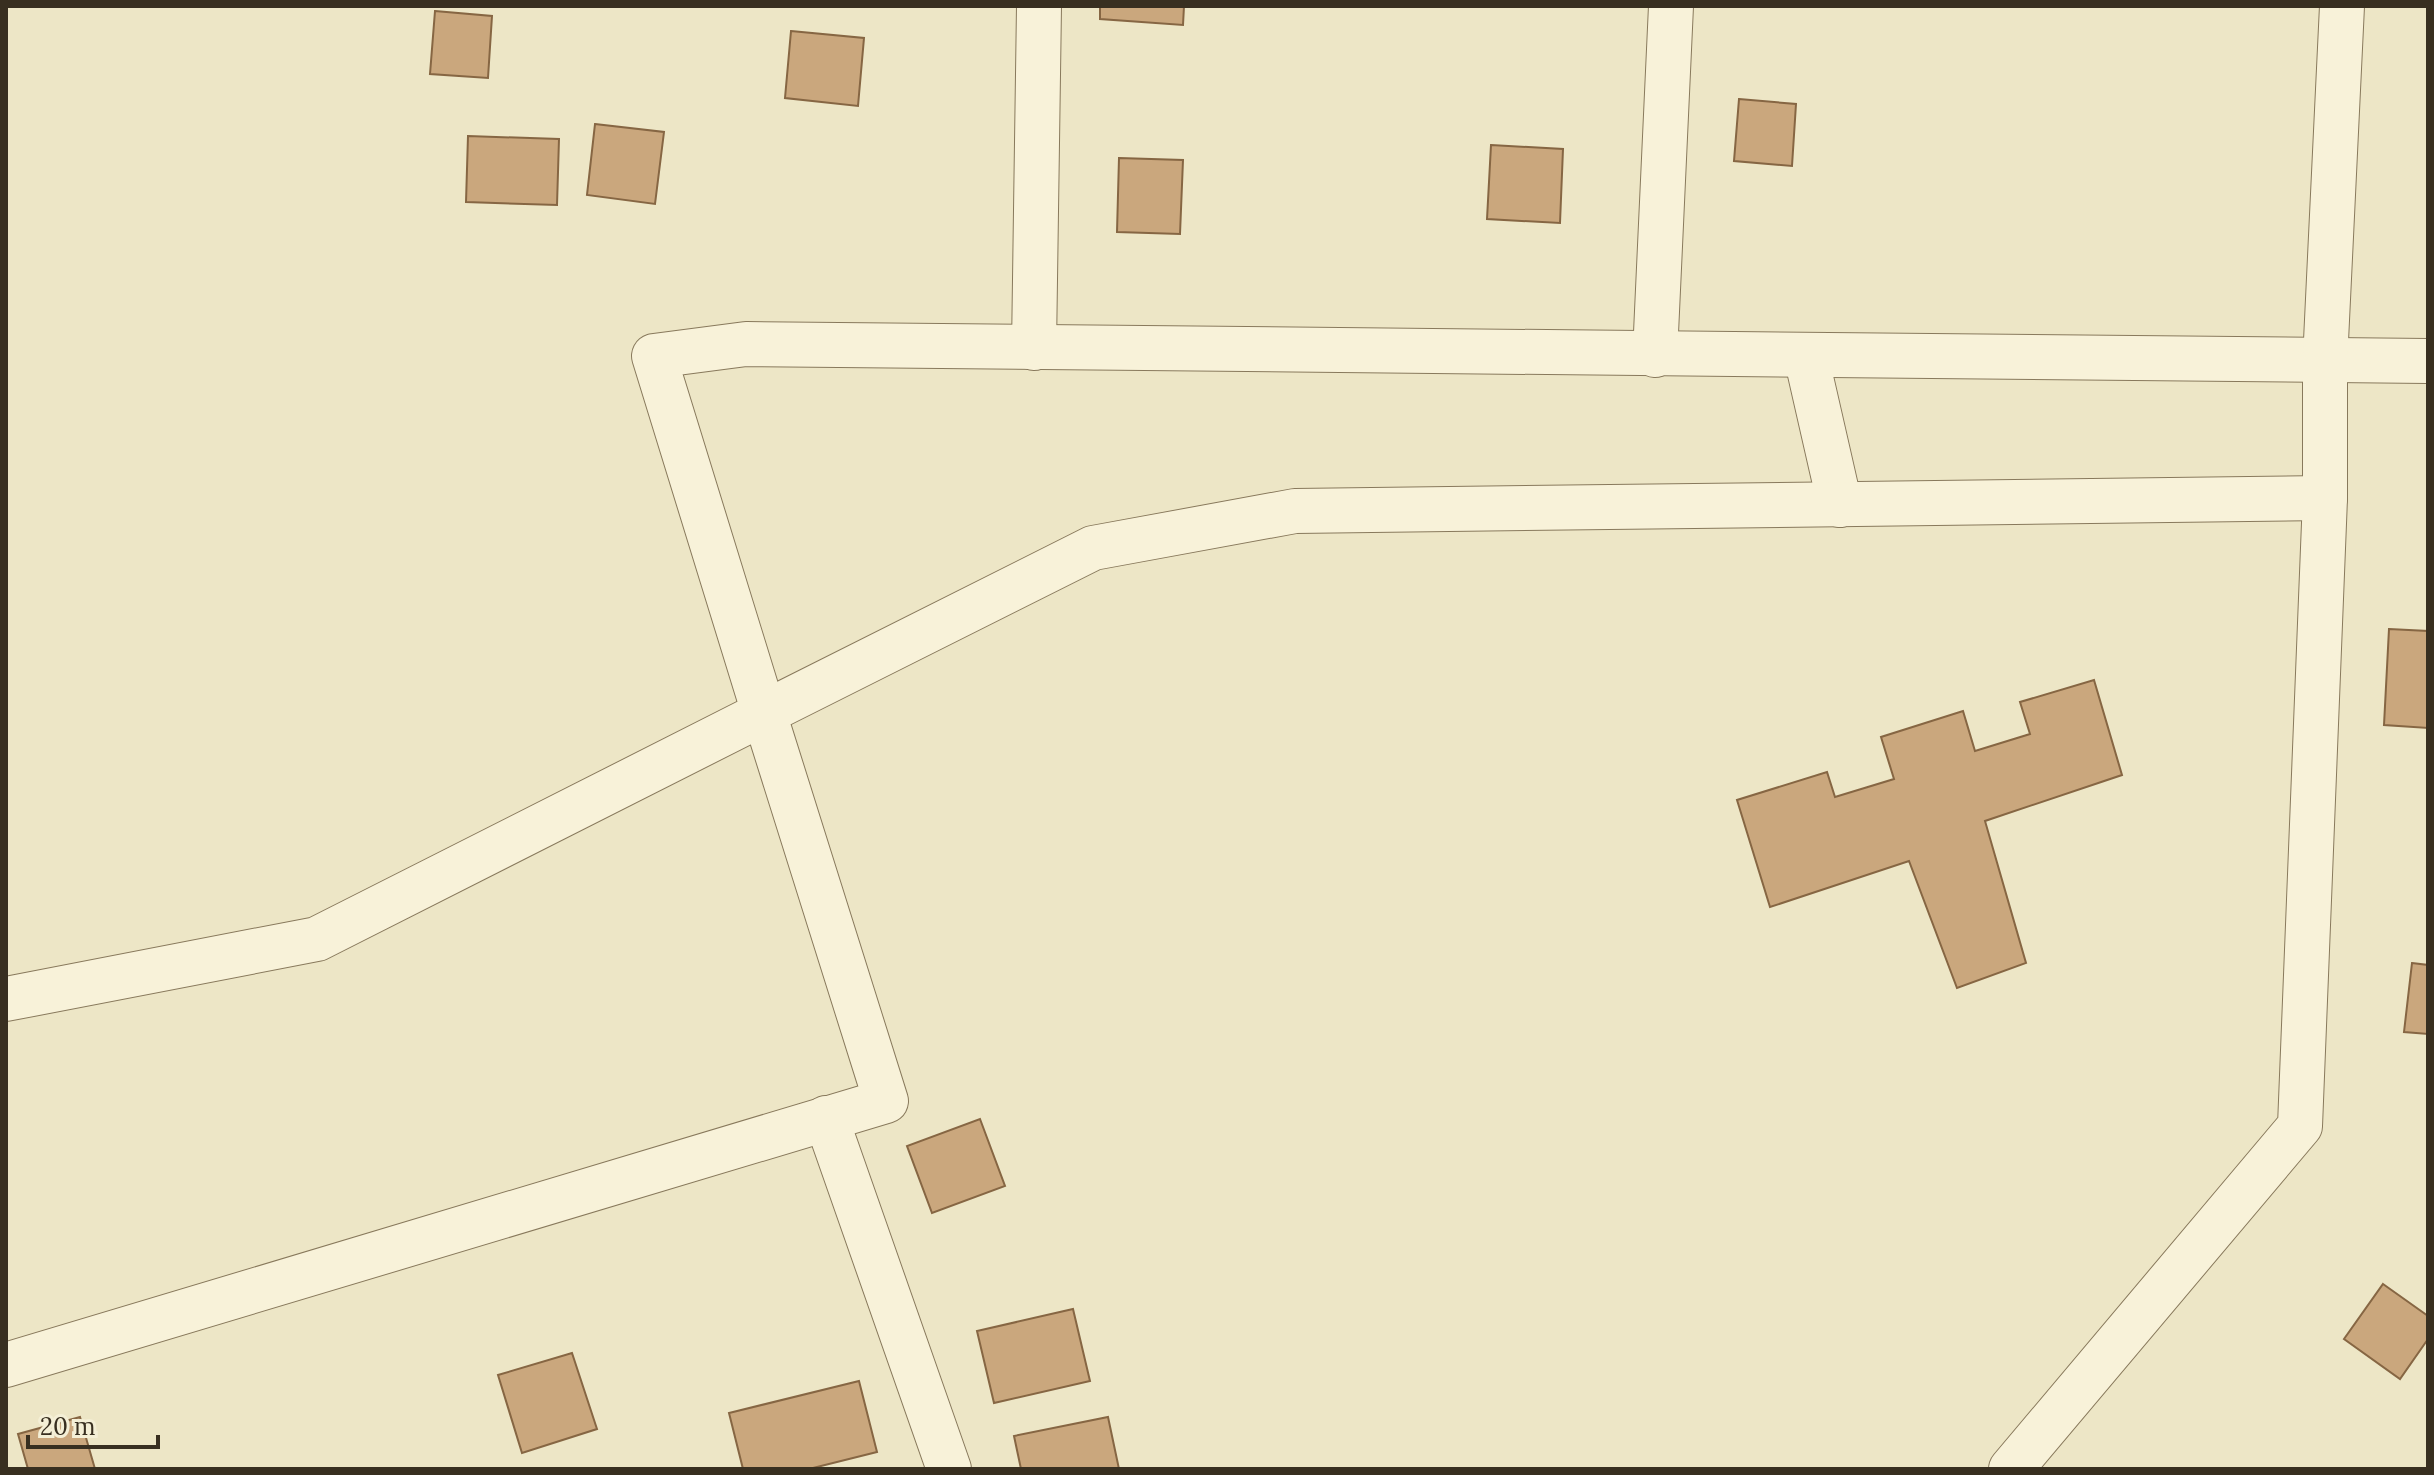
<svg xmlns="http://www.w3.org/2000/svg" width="2434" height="1475" font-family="Lora,serif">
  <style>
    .building { fill: #caa77d; stroke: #866643; stroke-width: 2 }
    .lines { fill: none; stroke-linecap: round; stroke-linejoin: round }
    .minor-casing { stroke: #88795c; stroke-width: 46 }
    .minor { stroke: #f8f2d9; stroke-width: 44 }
  </style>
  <rect width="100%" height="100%" fill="#ede6c6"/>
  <!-- building -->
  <g class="building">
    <polygon points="1100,6 1184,6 1183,25 1100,19"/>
    <polygon points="435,11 492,16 488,78 430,74"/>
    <polygon points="791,31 864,38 858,106 785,98"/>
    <polygon points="1739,99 1796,104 1792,166 1734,161"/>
    <polygon points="595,124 664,132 655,204 587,195"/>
    <polygon points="468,136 559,139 557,205 466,202"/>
    <polygon points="1491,145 1563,149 1560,223 1487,219"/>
    <polygon points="1119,158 1183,160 1180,234 1117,232"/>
    <polygon points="2389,629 2428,631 2428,728 2384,725"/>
    <polygon points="2094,680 2122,775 1985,821 2026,963 1957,988 1909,861 1770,907 1737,800 1827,772 1835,797 1894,779 1881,737 1963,711 1975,751 2030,734 2020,702"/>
    <polygon points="2412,963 2428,965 2428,1034 2404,1032"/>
    <polygon points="980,1119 1005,1186 932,1213 907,1146"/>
    <polygon points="2383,1284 2428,1316 2428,1339 2400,1379 2344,1339"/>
    <polygon points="1073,1309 1090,1381 994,1403 977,1331"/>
    <polygon points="572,1353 597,1429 522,1453 498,1375"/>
    <polygon points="859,1381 877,1452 809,1469 743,1469 729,1413"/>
    <polygon points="80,1417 95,1469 28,1469 18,1434"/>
    <polygon points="1108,1417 1119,1469 1021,1469 1014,1436"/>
  </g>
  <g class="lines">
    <!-- minor casing -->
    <g class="minor-casing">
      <g id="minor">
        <polyline points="1034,348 1039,6"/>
        <polyline points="1655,355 1671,6"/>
        <polyline points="1806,356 1840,505"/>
        <polyline points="6,999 317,939 764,713 654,356 746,344 2428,361"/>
        <polyline points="826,1118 949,1469"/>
        <polyline points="6,1365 886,1101 764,713 1093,548 1295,511 2325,498"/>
        <polyline points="2011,1469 2300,1126 2325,498 2325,362 2342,6"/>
      </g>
    </g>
    <!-- minor -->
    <use href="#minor" class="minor"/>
  </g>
  <!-- border -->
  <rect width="2434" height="1475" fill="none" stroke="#382f20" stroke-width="16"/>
  <!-- scale -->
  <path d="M28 1435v12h130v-12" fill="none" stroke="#382f20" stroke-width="4"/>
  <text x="40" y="1435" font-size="24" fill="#382f20" stroke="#f4efd6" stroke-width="6" paint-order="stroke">20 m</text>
</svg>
